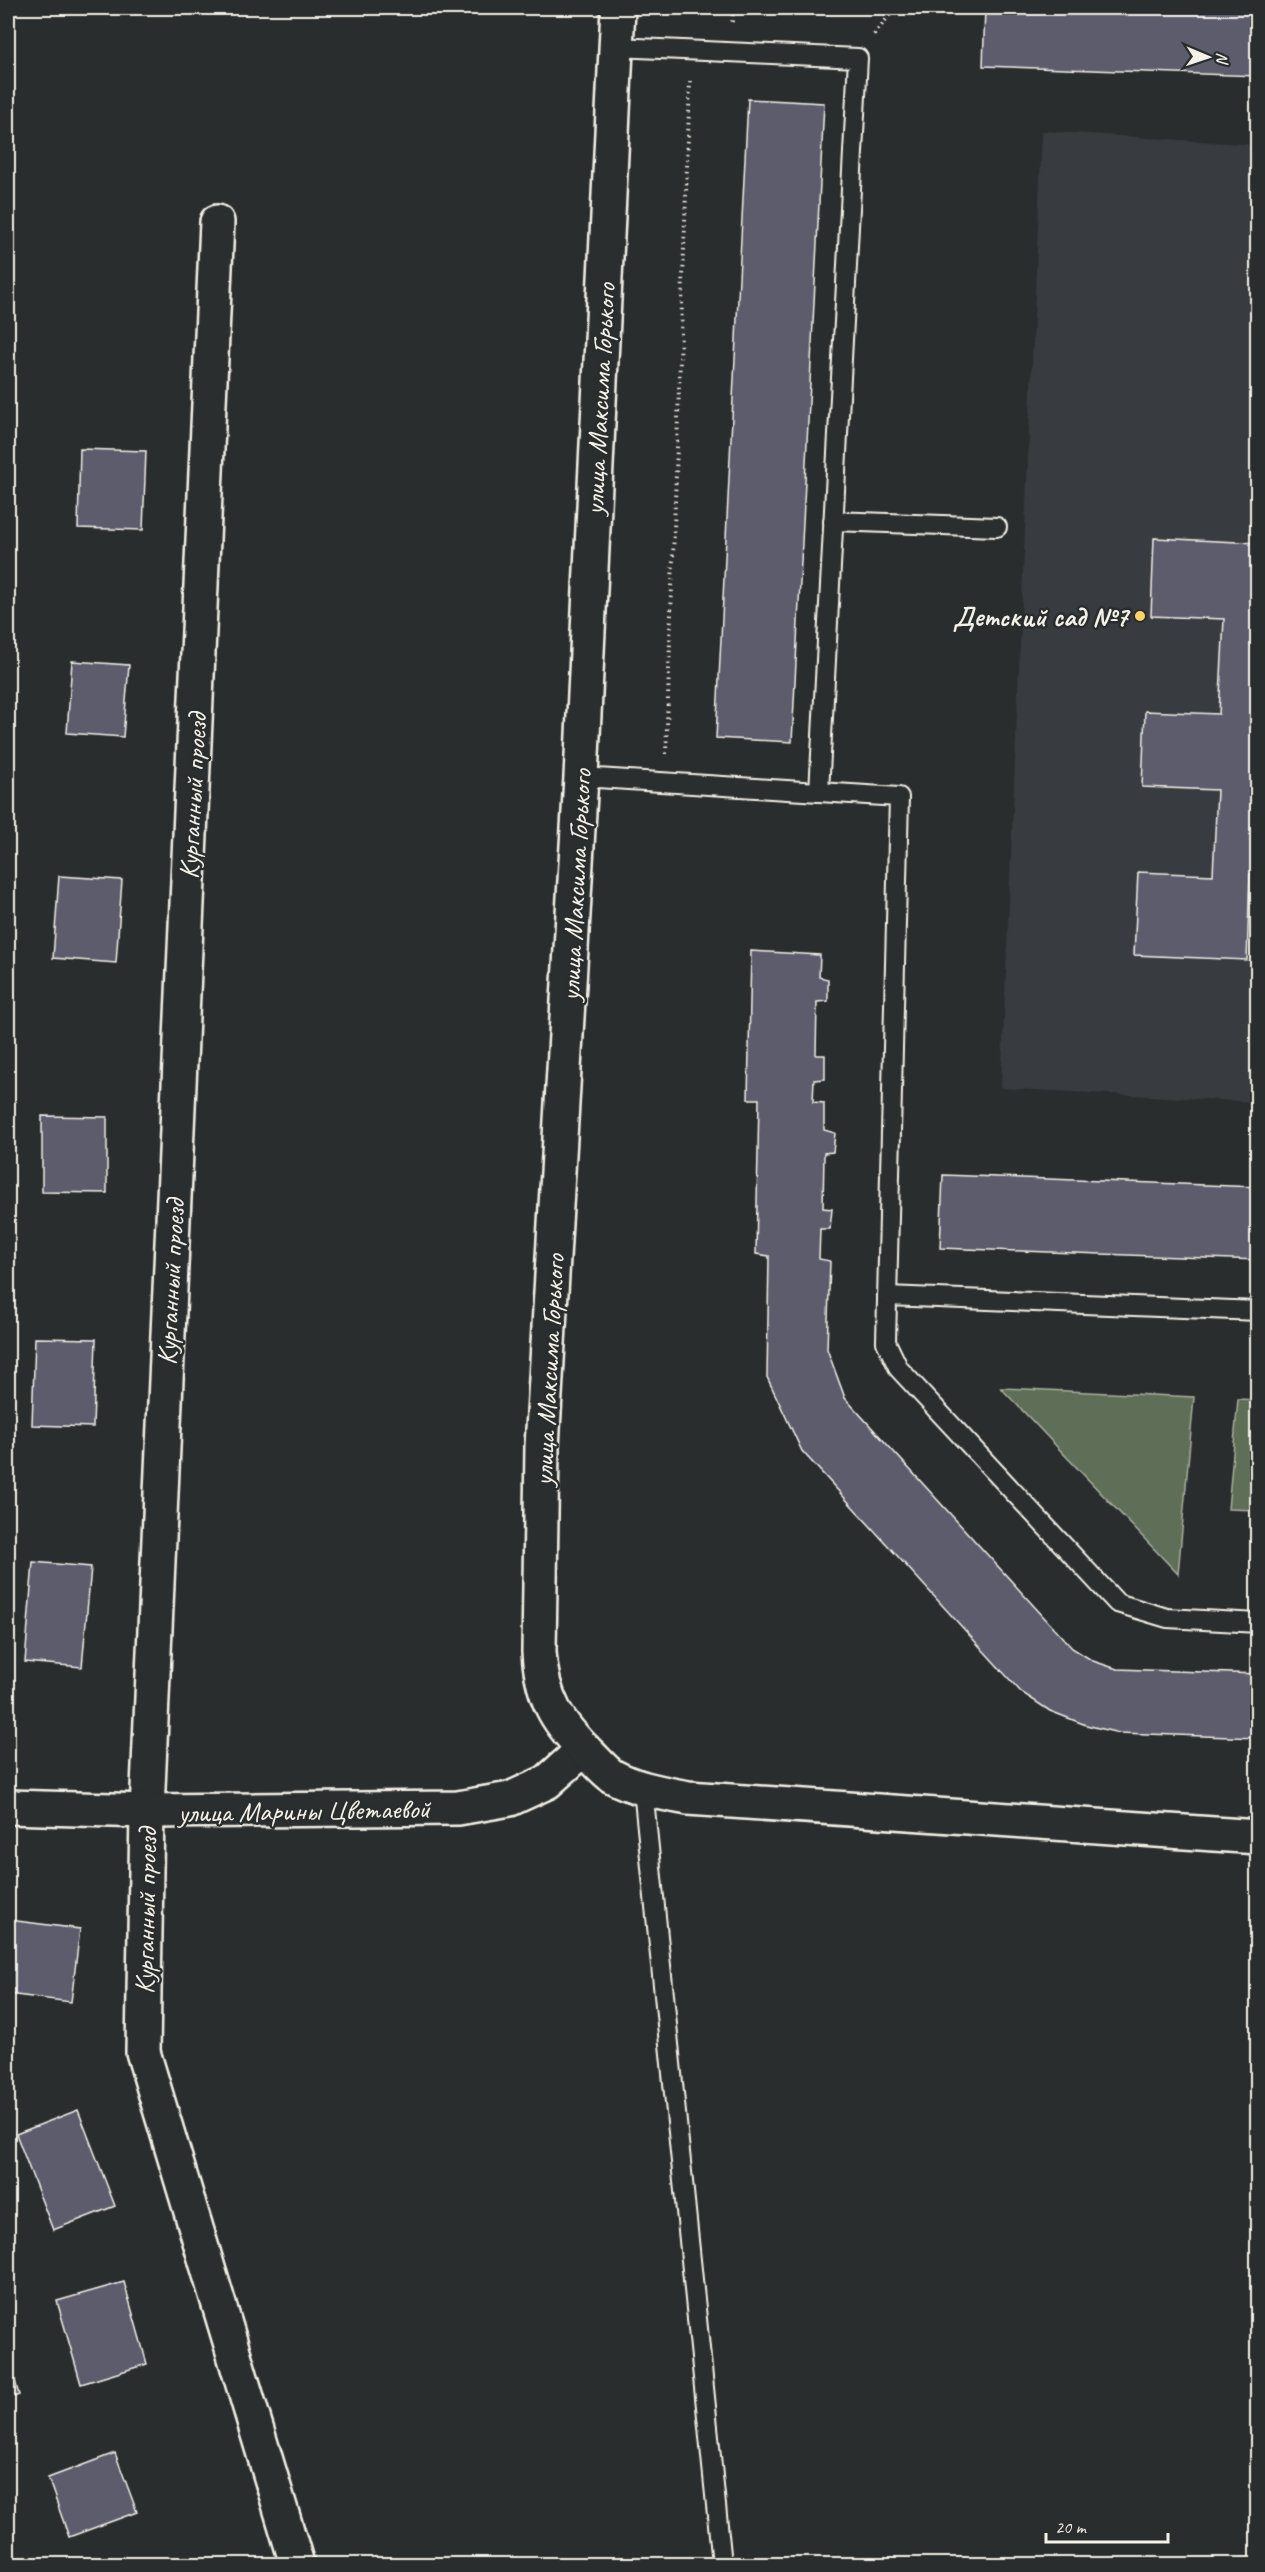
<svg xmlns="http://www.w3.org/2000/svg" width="1265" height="2572" font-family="Caveat,sans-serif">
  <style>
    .built { fill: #393b41 }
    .green { fill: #5e6e57; stroke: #a9b0a0; stroke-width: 1.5 }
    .building { fill: #5b5b6d; stroke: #f4f1e8; stroke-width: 1.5 }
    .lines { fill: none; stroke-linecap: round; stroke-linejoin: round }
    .service-casing { stroke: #f4f1e8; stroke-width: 22 }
    .minor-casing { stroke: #f4f1e8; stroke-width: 38 }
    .tertiary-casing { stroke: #f4f1e8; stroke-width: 38 }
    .secondary-casing { stroke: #f4f1e8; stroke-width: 38 }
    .path { stroke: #f4f1e8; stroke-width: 4; stroke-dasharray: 1.5 4.5; stroke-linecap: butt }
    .service { stroke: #2a2d2e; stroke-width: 18 }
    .minor { stroke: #2a2d2e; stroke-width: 33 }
    .tertiary { stroke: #2a2d2e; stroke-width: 33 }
    .secondary { stroke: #2a2d2e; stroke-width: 33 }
    .poi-dot { fill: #ffd166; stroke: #2a2d2e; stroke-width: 2 }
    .labels { text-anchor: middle; stroke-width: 5; stroke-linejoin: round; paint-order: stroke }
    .street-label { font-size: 28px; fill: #f4f1e8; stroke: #2a2d2e }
    .poi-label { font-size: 28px; font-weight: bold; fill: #f4f1e8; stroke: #2a2d2e; text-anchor: end }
  </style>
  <rect width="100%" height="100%" fill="#2a2d2e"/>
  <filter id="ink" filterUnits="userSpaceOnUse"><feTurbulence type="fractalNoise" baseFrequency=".0167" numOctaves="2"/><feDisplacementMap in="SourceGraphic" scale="12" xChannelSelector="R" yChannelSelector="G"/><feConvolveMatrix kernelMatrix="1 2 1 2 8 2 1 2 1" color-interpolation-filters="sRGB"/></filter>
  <g filter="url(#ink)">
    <!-- built -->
    <polygon class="built" points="1042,131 1257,145 1257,1102 1001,1088"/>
    <!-- green -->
    <g class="green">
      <polygon points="1001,1388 1194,1397 1178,1574"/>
      <polygon points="1238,1399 1257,1400 1257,1510 1228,1509"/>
    </g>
    <!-- building -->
    <g class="building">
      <polygon points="985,8 1258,8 1258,76 983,66"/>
      <polygon points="748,99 824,103 792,742 716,738"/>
      <polygon points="80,449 146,451 143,530 78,528"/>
      <polygon points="1154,538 1258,543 1258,705 1253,798 1258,798 1258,874 1250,874 1247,960 1134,955 1138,872 1213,875 1217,790 1142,787 1145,711 1219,714 1224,619 1151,616"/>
      <polygon points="72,661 129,665 123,737 67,733"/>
      <polygon points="59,876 122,880 116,963 53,958"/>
      <polygon points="751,951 820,955 819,977 828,979 828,1001 817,1002 816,1055 825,1055 825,1079 814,1080 813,1102 824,1103 824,1130 835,1133 833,1152 824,1153 823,1208 832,1209 830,1229 820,1229 819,1259 830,1261 827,1349 845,1398 1072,1648 1093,1661 1117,1669 1258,1674 1258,1738 1119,1733 1086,1725 1050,1711 1021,1692 802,1451 767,1377 769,1256 756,1254 759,1099 748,1099"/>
      <polygon points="42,1116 107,1117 107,1193 42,1192"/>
      <polygon points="943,1175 1258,1187 1258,1260 940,1248"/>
      <polygon points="35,1338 96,1339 93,1427 32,1425"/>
      <polygon points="33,1562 91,1567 82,1667 25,1662"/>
      <polygon points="9,1920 80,1929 71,2002 8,1994"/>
      <polygon points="78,2110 115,2206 53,2230 16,2134"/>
      <polygon points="124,2282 147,2364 81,2384 57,2301"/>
      <polygon points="8,2356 19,2395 8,2399"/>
      <polygon points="115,2453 137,2512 69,2537 48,2478"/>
    </g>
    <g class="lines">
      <!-- service casing -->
      <g class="service-casing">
        <g id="service">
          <polyline points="616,47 858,58 819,792"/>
          <polyline points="833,521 997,527"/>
          <polyline points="581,777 899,797 886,1342 899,1369 1117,1603 1167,1618 1258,1623"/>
          <polyline points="887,1296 1258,1311"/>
          <polyline points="643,1789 722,2564"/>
        </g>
      </g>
      <!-- minor casing -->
      <g class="minor-casing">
        <polyline id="minor" points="217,222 147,1811 143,2052 297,2564"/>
      </g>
      <!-- tertiary casing -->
      <g class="tertiary-casing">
        <polyline id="tertiary" points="8,1807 147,1811 458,1808 510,1799 547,1782 584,1749"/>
      </g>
      <!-- secondary casing -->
      <g class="secondary-casing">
        <path id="secondary" d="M618,8L581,777L542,1447L539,1652C542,1700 558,1724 592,1757C598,1763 605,1771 612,1776C636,1789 662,1793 688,1798L1258,1837"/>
      </g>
      <!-- path -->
      <g class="path">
        <polyline points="732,22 733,8"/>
        <polyline points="874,35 895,8"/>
        <polyline points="666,754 690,81"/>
      </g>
      <!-- service -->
      <use href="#service" class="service"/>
      <!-- minor -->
      <use href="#minor" class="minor"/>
      <!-- tertiary -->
      <use href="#tertiary" class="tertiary"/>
      <!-- secondary -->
      <use href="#secondary" class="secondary"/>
    </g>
  </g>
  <!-- markers -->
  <circle class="poi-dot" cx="1140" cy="616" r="6"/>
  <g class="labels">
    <!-- street labels -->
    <g class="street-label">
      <text transform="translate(599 399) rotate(-87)" y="10">улица Максима Горького</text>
      <text transform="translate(192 796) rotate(-87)" y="10">Курганный проезд</text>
      <text transform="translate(575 885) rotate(-87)" y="10">улица Максима Горького</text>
      <text transform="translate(170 1282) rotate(-87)" y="10">Курганный проезд</text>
      <text transform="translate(548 1370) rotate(-87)" y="10">улица Максима Горького</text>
      <text transform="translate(304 1810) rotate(-1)" y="10">улица Марины Цветаевой</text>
      <text transform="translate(145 1911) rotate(-89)" y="10">Курганный проезд</text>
    </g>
    <!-- poi labels -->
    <g class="poi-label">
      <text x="1128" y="626">Детский сад №7</text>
    </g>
  </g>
  <!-- margin -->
  <rect width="1265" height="2572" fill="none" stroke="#2a2d2e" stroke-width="30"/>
  <rect x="15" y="15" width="1235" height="2542" fill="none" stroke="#f4f1e8" stroke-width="2" filter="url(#ink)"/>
  <!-- north arrow -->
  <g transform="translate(1208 57) rotate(92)" stroke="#2a2d2e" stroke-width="4.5" paint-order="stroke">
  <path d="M0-4.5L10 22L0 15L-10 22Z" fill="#f4f1e8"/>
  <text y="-9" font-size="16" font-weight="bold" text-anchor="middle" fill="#f4f1e8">N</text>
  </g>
  <!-- scale -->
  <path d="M1046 2533v9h122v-9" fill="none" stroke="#f4f1e8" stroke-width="3"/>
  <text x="1055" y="2533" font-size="18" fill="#f4f1e8" stroke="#2a2d2e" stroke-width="4.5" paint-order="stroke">20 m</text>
</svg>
